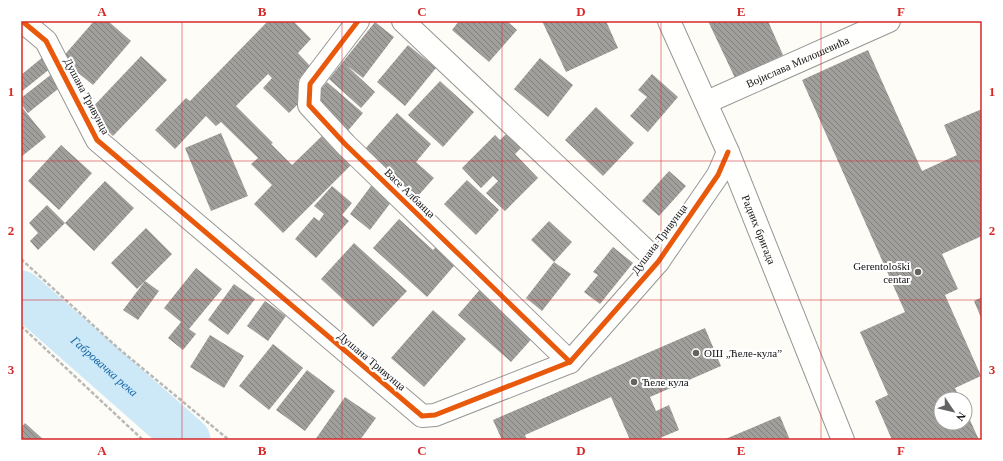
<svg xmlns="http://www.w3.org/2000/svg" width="1003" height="461" font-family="Georgia,serif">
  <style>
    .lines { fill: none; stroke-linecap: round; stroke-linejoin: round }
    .river { stroke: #cde8f7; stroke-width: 45 }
    .building { fill: url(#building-back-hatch) }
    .street-casing { stroke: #979795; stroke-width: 24 }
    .path { stroke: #b9b9b8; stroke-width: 2.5; stroke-dasharray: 4 2; stroke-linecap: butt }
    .street { stroke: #fffffe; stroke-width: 22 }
    .cycleway-casing { stroke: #fff; stroke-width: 8 }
    .cycleway { stroke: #e8590c; stroke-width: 5 }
    .grid { fill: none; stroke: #d62828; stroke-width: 1; stroke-opacity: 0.55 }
    .poi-dot { fill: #646362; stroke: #fff; stroke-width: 1.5 }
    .labels { text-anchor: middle; stroke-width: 4; stroke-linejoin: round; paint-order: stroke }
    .street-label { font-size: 11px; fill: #111; stroke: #fff }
    .poi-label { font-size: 11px; fill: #111; stroke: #fff; text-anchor: start }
    .water-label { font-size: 12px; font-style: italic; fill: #1768a6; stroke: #fff }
    .neatline { fill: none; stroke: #d62828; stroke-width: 1.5 }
    .grid-label { font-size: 13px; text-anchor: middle; font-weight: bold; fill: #d62828 }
  </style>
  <defs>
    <pattern id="building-back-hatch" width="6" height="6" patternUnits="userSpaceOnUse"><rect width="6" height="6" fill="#a19f9c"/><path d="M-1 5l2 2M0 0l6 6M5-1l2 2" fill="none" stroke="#82807e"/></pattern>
  </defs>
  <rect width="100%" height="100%" fill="#fdfcf7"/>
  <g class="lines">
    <!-- river -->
    <path class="river" id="s1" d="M21,293L188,440"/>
  </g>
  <!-- building -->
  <g class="building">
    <polygon points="94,21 108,21 131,41 93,85 61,59"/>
    <polygon points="268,21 293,21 311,39 298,53 311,67 298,80 310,92 289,113 263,88 272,78 268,74 236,106 273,143 271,144 292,165 322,136 351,165 283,233 254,204 272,185 251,164 258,158 221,122 216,126 206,116 175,149 155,130 186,98 190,101"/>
    <polygon points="459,21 507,21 517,30 489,62 452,30"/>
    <polygon points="542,21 606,21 618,48 566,72"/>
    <polygon points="708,21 768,21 783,55 735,78"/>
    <polygon points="375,22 394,37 363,78 346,65 375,92 361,108 329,79"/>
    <polygon points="408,45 436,68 405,106 377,82"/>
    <polygon points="868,50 922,171 957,155 944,125 982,109 982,236 942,254 958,289 945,295 981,376 955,388 960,399 941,399 941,423 965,423 965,409 979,440 892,440 875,401 888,395 860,332 905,312 802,80"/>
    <polygon points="141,56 167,80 113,136 88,112"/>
    <polygon points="43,57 51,68 21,92 21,75"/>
    <polygon points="540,58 573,85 548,117 514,89"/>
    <polygon points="53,73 63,85 28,113 21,104 21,98"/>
    <polygon points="652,74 678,97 648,132 630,116 647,97 638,90"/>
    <polygon points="440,81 474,112 443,147 408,115"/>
    <polygon points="327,82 363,113 346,133 310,102"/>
    <polygon points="21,106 46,137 21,157"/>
    <polygon points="596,107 634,143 603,176 565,140"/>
    <polygon points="397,113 431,144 416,162 434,178 417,197 365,149"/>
    <polygon points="510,130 525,144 515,154 538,178 505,211 486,193 498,181 493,176 481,188 462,168 495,135 500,140"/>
    <polygon points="221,133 248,196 211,211 185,148"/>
    <polygon points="61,145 92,173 59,210 28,181"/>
    <polygon points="669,171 686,186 659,216 642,201"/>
    <polygon points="467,180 499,210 476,235 444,204"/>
    <polygon points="105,181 134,208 94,251 65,223"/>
    <polygon points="374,182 395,197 370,230 350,214"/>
    <polygon points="332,186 352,203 342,215 349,221 316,258 295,239 314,217 319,221 324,214 314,206"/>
    <polygon points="47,205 65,223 38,250 30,241 38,233 29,223"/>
    <polygon points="399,219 433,250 441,242 460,259 427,297 373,248"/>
    <polygon points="549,221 572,242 554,262 531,240"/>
    <polygon points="146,228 172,254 137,289 111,263"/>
    <polygon points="354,243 407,291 373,327 321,279"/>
    <polygon points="613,247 633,263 600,304 584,292 598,275 593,272"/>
    <polygon points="554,262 571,274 542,311 526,298"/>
    <polygon points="196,268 222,289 189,329 196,334 183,350 168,338 181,322 164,308"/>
    <polygon points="145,281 159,291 138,320 123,310"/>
    <polygon points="234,284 255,299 228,335 208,320"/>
    <polygon points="483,286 537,333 511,362 458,315"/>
    <polygon points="982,297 982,320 974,301"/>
    <polygon points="265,301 286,316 268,341 247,326"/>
    <polygon points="433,310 466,339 424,387 391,358"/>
    <polygon points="705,328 721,366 650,397 656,411 669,405 679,430 660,438 661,440 630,440 611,397 525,435 527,440 502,440 493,420"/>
    <polygon points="210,335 244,356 224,388 190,367"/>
    <polygon points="273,344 303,368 269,410 239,386"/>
    <polygon points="307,370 335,391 305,431 276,410"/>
    <polygon points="345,397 376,418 360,440 315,440"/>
    <polygon points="780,416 790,440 723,440"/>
    <polygon points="25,423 44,440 21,440 21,428"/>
  </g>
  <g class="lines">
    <!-- street casing -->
    <g class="street-casing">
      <g id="street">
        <polyline points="22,21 46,41 97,140 422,416 435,415 570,362 658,262 718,175 728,152"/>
        <polyline points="358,21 310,84 309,105 345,144 570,362"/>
        <polyline points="403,21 658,262"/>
        <path id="s2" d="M669,21L728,152L843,440"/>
        <path id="s3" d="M707,102L889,21"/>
      </g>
    </g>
    <!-- path -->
    <g class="path">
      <polyline points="21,259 118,348 229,440"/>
      <polyline points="21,326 143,440"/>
    </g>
    <!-- street -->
    <use href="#street" class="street"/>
    <!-- cycleway casing -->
    <g class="cycleway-casing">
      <g id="cycleway">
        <polyline points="22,21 46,41 97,140 422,416 435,415 570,362 658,262 718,175 728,152"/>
        <polyline points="358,21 310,84 309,105 345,144 570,362"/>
      </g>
    </g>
    <!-- cycleway -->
    <use href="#cycleway" class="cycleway"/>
  </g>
  <!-- grid -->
  <path class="grid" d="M182,21V440M342,21V440M502,21V440M661,21V440M821,21V440M21,161H982M21,300H982"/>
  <!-- markers -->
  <g class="poi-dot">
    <circle cx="918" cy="272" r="4"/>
    <circle cx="696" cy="353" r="4"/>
    <circle cx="634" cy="382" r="4"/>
  </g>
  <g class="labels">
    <!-- street labels -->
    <g class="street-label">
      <text dy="4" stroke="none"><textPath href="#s3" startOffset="99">Војислава Милошевића</textPath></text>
      <text transform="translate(87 96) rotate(62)" y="4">Душана Тривунца</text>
      <text transform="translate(410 193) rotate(44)" y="4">Васе Албанца</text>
      <text dy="4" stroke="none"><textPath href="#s2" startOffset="227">Радних бригада</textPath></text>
      <text transform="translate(659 239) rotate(-53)" y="4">Душана Тривунца</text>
      <text transform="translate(372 361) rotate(40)" y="4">Душана Тривунца</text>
    </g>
    <!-- poi labels -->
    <g class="poi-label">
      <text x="910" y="270" text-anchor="end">Gerentološki<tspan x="910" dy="13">centar</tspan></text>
      <text x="704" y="357">ОШ „Ћеле-кула”</text>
      <text x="642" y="386">Ћеле кула</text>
    </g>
    <!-- water labels -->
    <g class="water-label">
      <text dy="4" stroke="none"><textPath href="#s1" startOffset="111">Габровачка река</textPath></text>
    </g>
  </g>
  <!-- border -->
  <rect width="1003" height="461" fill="none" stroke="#ffffff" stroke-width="44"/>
  <!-- north arrow -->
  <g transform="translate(953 411) rotate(125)"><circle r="19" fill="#ffffff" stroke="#a0a0a0"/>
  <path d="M0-3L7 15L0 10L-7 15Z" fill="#646362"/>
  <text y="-6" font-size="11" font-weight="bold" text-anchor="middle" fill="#111111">N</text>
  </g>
  <rect x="22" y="22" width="959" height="417" class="neatline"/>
  <g class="grid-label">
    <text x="102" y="16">A</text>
    <text x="262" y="16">B</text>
    <text x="422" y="16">C</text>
    <text x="581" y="16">D</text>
    <text x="741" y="16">E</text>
    <text x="901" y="16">F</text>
    <text x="11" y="96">1</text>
    <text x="992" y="96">1</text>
    <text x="11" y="235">2</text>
    <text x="992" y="235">2</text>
    <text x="11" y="374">3</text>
    <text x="992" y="374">3</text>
    <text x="102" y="455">A</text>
    <text x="262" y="455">B</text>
    <text x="422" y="455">C</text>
    <text x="581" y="455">D</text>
    <text x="741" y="455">E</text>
    <text x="901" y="455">F</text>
  </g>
</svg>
